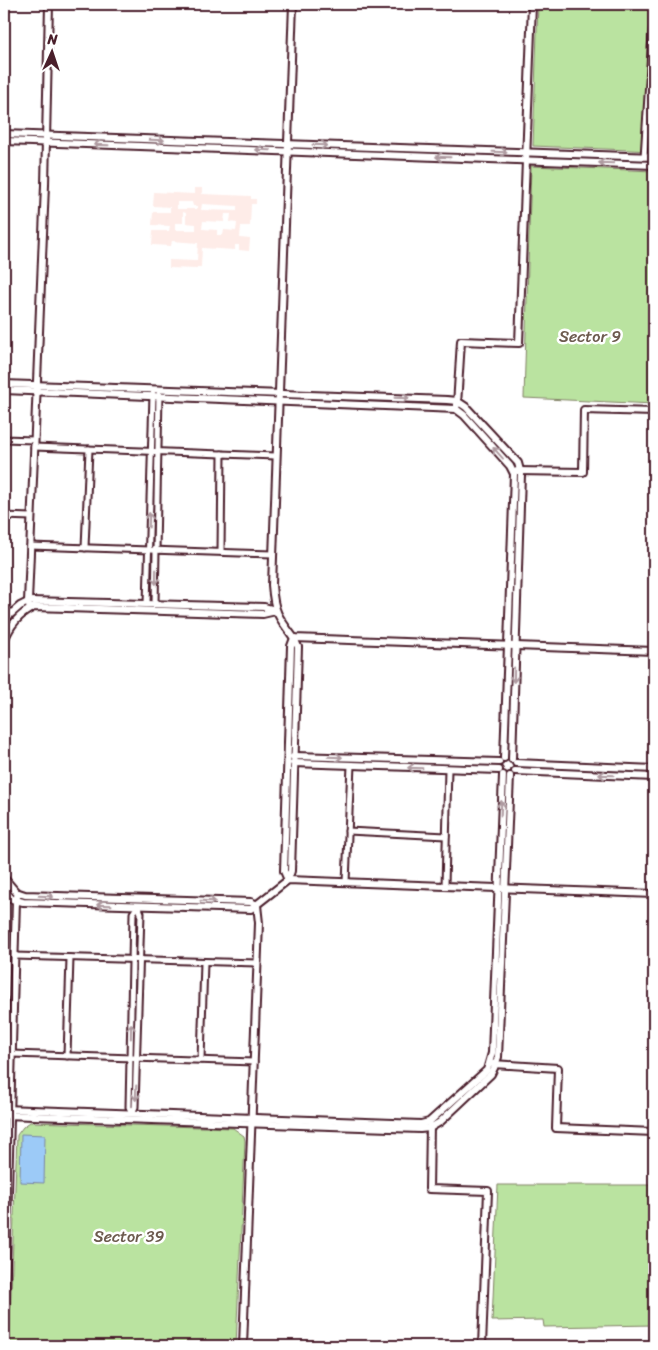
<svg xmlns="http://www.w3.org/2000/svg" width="658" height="1350" font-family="Sriracha,sans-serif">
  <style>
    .built { fill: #feece8; fill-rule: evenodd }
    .green { fill: #bae3a0; stroke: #828166 }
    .water { fill: #9ccaf7; stroke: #7b86a5 }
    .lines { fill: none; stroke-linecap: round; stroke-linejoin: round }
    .minor-casing { stroke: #4a1f2b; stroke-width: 9 }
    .tertiary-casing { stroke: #4a1f2b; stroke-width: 10 }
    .minor { stroke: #fff; stroke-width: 5 }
    .tertiary { stroke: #fff; stroke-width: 6 }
    .oneway { stroke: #ae9aa0 }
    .labels { text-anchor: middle; stroke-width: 5; stroke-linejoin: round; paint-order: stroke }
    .park-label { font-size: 16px; fill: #6c5a4e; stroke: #fff }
  </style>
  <rect width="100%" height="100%" fill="#fff"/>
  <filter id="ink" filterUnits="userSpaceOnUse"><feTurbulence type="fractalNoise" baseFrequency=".02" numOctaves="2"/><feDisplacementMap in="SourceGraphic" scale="10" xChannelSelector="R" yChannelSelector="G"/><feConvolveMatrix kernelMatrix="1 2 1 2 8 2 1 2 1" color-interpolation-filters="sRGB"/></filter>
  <g filter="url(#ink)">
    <!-- built -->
    <path class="built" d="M194,188H202V194L251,196V199H256V204H251L250,226H241L240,238L250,239L249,251L239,250V245H235V250L202,248L201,267H197V269L169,268V260L197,261L198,243L172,241L171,246L152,245L153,231H169L170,226L152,225L153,212H170V207L153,206L154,192L194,194ZM177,202H192L193,206H197V209H177ZM202,204L237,206V211L201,210ZM183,212L186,213V223L196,224V230H175V223H183ZM225,214H231L230,222L237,223L236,231L224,230L223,235H217V230L202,229L203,221L224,222Z"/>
    <!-- green -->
    <g class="green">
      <polygon points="538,4 654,4 654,151 533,146"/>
      <polygon points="531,166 654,171 654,404 524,398"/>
      <polygon points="30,1122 233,1128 244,1136 245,1141 236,1346 9,1346 17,1135 23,1127"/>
      <polygon points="498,1185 654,1185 654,1325 544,1327 543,1320 492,1321"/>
    </g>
    <!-- water -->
    <polygon class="water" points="21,1134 45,1135 44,1183 20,1182"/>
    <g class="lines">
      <!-- minor casing -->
      <g class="minor-casing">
        <g id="minor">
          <polyline points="644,157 654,4"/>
          <polyline points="4,439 34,440"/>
          <polyline points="34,447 276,456"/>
          <polyline points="4,516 31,517"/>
          <polyline points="30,546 273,554"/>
          <polyline points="85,548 89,449"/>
          <polyline points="221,552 222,454"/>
          <polyline points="147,604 153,394"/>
          <polyline points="155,604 159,394"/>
          <polyline points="348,831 446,836"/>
          <polyline points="346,882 351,765"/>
          <polyline points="445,886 448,769"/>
          <polyline points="15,956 257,963"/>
          <polyline points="12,1054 254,1062"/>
          <polyline points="67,1056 70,958"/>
          <polyline points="201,1060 204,962"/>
          <polyline points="132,1113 129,1107 133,913 138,906"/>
          <polyline points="132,1113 135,1107 141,913 138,906"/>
        </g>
      </g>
      <!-- tertiary casing -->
      <g class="tertiary-casing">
        <g id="tertiary">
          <path d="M293,4L272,585C274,612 278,617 294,638L654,651"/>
          <polyline points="4,134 654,157"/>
          <polyline points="4,141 654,165"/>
          <polyline points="4,384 447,400 457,401 466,407 518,463 521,474 512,759"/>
          <polyline points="4,390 456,409 464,415 510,466 514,474 504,758"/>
          <polyline points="457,405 461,341 519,343 532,4"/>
          <polyline points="517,471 583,472 584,410 654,412"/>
          <polyline points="30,609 28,602 45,185 49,4"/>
          <polyline points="4,620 20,606 30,601 264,607 275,610"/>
          <polygon points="294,638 298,647 291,871 288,880 284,871 291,646"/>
          <path d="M4,641C10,625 19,614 34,607L263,614L276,611"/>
          <polyline points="293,757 295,756 499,762"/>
          <polyline points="293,763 499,770"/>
          <polyline points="516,763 654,769"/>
          <polyline points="515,771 654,777"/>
          <polyline points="4,878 16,892 25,895 251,902 257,905"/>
          <polyline points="4,890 12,899 23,902 251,909 288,880 654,894"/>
          <polyline points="493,1064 558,1068 556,1128 654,1132"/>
          <polyline points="4,1109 421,1124 429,1122 487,1070 492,1053 503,775"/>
          <polyline points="4,1115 420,1129 430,1128 440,1122 491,1074 494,1068 498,1057 510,776"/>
          <polyline points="430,1125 429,1189 488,1191 482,1346"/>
          <polyline points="4,1336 16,900 18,893"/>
          <polyline points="243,1346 259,923 257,905"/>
        </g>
      </g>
      <!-- minor -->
      <use href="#minor" class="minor"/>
      <!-- tertiary -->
      <use href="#tertiary" class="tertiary"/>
    </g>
    <!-- one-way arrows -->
    <defs><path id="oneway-shaft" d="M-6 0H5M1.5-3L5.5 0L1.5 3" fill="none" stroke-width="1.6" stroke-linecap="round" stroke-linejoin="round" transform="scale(1.25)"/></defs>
    <g class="oneway">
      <use href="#oneway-shaft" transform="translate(157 140) rotate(2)"/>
      <use href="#oneway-shaft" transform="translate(101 145) rotate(-178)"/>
      <use href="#oneway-shaft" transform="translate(320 145) rotate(2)"/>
      <use href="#oneway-shaft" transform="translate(263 150) rotate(-178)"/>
      <use href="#oneway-shaft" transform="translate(500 152) rotate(2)"/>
      <use href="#oneway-shaft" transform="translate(443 157) rotate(-178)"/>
      <use href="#oneway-shaft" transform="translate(606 163) rotate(-178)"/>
      <use href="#oneway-shaft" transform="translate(402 398) rotate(2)"/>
      <use href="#oneway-shaft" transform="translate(498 453) rotate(-132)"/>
      <use href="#oneway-shaft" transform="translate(149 520) rotate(-88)"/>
      <use href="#oneway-shaft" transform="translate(156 577) rotate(91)"/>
      <use href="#oneway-shaft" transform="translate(514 675) rotate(91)"/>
      <use href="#oneway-shaft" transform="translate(335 757) rotate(2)"/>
      <use href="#oneway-shaft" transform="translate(415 768) rotate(-178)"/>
      <use href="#oneway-shaft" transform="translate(606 775) rotate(-178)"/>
      <use href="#oneway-shaft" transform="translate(501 808) rotate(-88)"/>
      <use href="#oneway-shaft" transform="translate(46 896) rotate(2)"/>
      <use href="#oneway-shaft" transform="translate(208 901) rotate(2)"/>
      <use href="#oneway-shaft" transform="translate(104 905) rotate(-178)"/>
      <use href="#oneway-shaft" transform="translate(131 1031) rotate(-89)"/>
      <use href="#oneway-shaft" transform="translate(136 1093) rotate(92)"/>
    </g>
  </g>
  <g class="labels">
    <!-- park labels -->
    <g class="park-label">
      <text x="590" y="342">Sector 9</text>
      <text x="129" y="1242">Sector 39</text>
    </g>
  </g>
  <!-- margin -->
  <rect width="658" height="1350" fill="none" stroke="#fff" stroke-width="20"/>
  <rect x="10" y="10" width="638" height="1330" fill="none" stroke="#4a1f2b" stroke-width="2" filter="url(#ink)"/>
  <!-- north arrow -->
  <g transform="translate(52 52) rotate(3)" stroke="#ffffff" stroke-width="4" paint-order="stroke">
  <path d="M0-4L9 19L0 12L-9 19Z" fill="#4a1f2b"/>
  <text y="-8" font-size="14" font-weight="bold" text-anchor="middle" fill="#4a1f2b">N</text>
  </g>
</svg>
